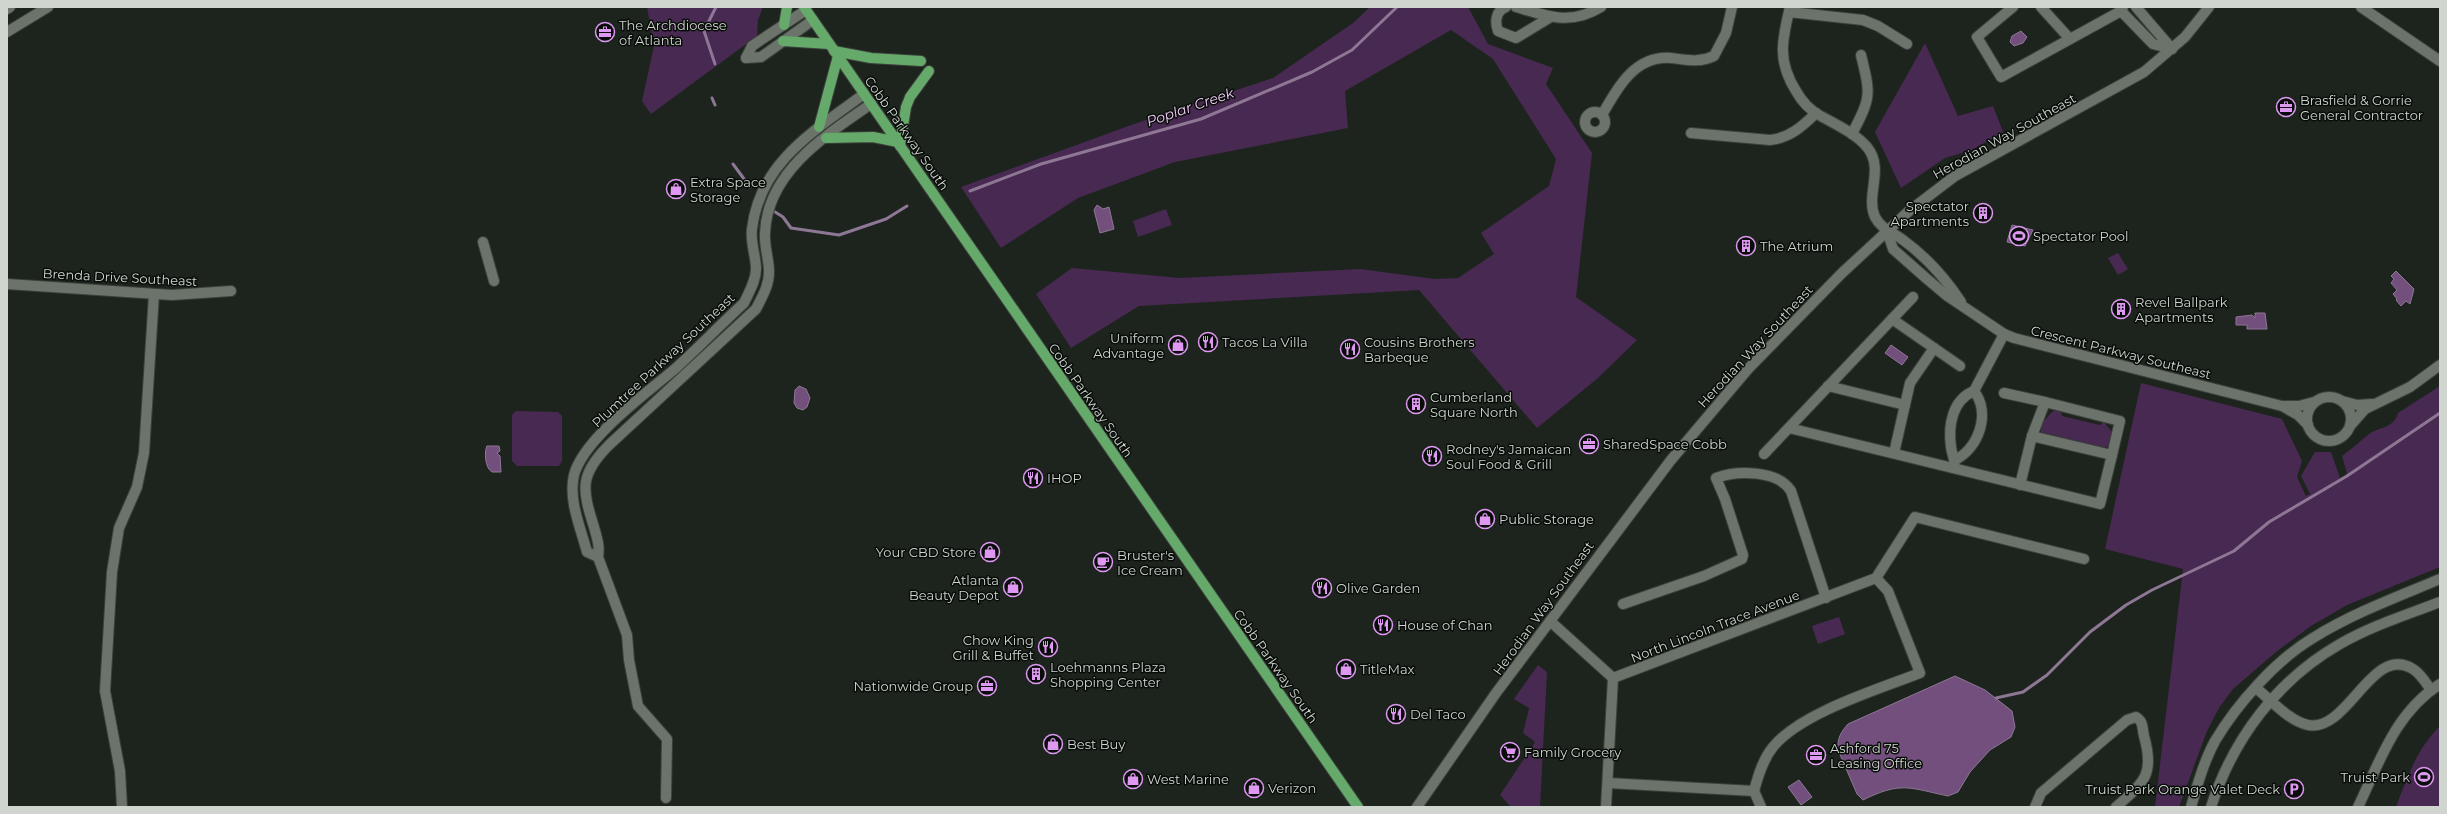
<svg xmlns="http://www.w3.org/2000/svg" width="2447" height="814" font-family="Montserrat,sans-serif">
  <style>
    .green { fill: #482951 }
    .water { fill: #724f7c; stroke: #8e7795 }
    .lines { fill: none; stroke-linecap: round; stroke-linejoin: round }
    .stream { stroke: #8e7795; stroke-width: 3 }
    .street-casing { stroke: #3b413b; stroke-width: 12 }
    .secondary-casing { stroke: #3b413b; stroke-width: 12 }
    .primary-casing { stroke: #3b413b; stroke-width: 12 }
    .street { stroke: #6b736b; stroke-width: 10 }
    .secondary { stroke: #6b736b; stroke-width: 10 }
    .primary { stroke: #66aa6b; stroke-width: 10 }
    .labels { text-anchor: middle; stroke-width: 3; stroke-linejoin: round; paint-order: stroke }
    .poi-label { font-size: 13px; fill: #d0d5d0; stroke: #090d09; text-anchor: start }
    .street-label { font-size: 13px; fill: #d0d5d0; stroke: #090d09 }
    .water-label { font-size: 14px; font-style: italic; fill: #f0cff9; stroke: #090d09 }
  </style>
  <rect width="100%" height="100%" fill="#1d241d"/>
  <!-- green -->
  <g class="green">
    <polygon points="647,7 763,7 758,20 757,36 651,114 642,101 654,46"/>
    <polygon points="1370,7 1468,7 1488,44 1553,68 1546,84 1592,153 1576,297 1637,340 1598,378 1537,428 1419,290 1139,306 1071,348 1036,294 1072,268 1180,278 1360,269 1435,279 1458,278 1494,254 1481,233 1549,186 1556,159 1493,59 1451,30 1345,91 1348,128 1175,162 1078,198 1001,248 961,187 1134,124 1273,78 1353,23"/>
    <polygon points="1925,43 1958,116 1993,106 2003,132 1972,150 1945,158 1901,188 1875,132"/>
    <polygon points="1166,209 1172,225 1138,237 1133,221"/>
    <polygon points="2118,253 2128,269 2118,275 2108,258"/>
    <path d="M2141,383L2282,419L2302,461L2297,477L2306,496L2310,494L2301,476L2315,452H2331L2340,478L2347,474L2342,456C2352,449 2360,441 2369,434C2381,426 2393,429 2398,413L2440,386V567L2347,605L2311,626L2276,652L2233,689L2219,708L2207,731L2179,807H2155L2183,569L2105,549Z"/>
    <polygon points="2056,410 2061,412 2062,416 2100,425 2104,422 2112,432 2108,446 2104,448 2041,432 2040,425 2052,412"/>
    <polygon points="516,411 558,412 562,416 562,461 559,466 517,466 512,461 512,415"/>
    <polygon points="1839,617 1845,634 1818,644 1812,626"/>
    <polygon points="1538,665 1547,672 1540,807 1511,807 1500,795 1535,742 1523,733 1529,708 1514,699"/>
    <path d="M2440,726V807H2396C2407,778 2417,748 2440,726Z"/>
  </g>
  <!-- water -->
  <g class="water">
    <polygon points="2021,31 2027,37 2023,43 2014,46 2010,42 2012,36"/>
    <polygon points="1097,205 1103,209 1109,207 1114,229 1100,233 1094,210"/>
    <polygon points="2012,225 2033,230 2025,246 2007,242"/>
    <polygon points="2396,271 2414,289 2410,304 2406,301 2401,306 2396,300 2397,299 2393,294 2397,290 2391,283 2394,279 2391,276"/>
    <polygon points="2255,313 2265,313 2267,329 2247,329 2247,325 2236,325 2236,317 2252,315 2255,318"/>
    <polygon points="1891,345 1908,357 1902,365 1885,353"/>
    <polygon points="799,386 806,389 810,398 807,407 803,410 797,408 794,403 795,390"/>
    <path d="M487,446H499L500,451L497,453L500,456L501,472H492C485,468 484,452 487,446Z"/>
    <path d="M1955,676L1985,690L2012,711L2015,727L2011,737L1990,750L1970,772L1958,792L1948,796C1910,788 1901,781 1863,800L1857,794L1838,750C1837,738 1841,732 1848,724Z"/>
    <polygon points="1799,780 1812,797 1801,805 1788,787"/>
  </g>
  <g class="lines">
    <!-- stream -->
    <g class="stream">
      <polyline points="715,64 704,31 716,7"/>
      <polyline points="712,98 715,105"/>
      <polyline points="733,164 750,187"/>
      <polyline points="970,191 1041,164 1201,119 1312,72 1352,50 1397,7"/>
      <polyline points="772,210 783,217 791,228 839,235 886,219 907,206"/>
      <polyline points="1996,698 2023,692 2047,675 2090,632 2126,605 2152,590 2234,551 2269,522 2347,476 2440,413"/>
    </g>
    <!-- street casing -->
    <g class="street-casing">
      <g id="street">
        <path d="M1506,7C1495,11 1495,23 1498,31L1516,38L1549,18"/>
        <path d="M1516,7C1547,16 1570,26 1601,7"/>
        <path d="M1790,7C1782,40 1777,61 1796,91C1801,100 1810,110 1819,115C1835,124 1855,133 1867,147C1885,169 1865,195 1875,217C1881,229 1893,232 1903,240C1925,256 1946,279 1961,302"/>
        <polyline points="2013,7 1977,37 2001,77 2121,11 2123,7"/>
        <polyline points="2041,7 2070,39"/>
        <polyline points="2136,7 2172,49"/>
        <polyline points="2121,11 2153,44 2172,49"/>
        <polyline points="1789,12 1863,20 1878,26 1907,44"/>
        <polyline points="746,58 761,57 813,20"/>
        <polyline points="746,58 752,46 806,10"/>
        <circle cx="1595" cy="122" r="10"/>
        <path d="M1602,115C1617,88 1635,55 1671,58C1688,60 1699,63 1714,56L1726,33L1732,7"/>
        <path d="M1691,133L1770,140C1789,138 1802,127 1816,113"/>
        <path d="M1852,134C1871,97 1871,96 1861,55"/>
        <polyline points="1887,231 1893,249 1927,279 1946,295 2004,334 2014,338 2282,406 2299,406 2314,402"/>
        <polyline points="483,242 494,281"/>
        <polyline points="7,284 172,295 231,291"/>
        <polyline points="1892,319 1960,366"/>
        <polyline points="1828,386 1905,405"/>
        <polyline points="1974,391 2004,334"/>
        <polyline points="2004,393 2045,402 2032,436 2112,455 2120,421 2045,402"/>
        <circle cx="2329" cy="419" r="22"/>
        <polyline points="2342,401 2357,405 2372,404"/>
        <polyline points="2284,407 2298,415 2308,425"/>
        <polyline points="2350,426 2365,409 2410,387 2440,365"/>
        <polyline points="1789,428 2100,504 2112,455"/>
        <polyline points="1894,453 1910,383 1934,348"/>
        <polyline points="1764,454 1913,297"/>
        <path d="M1955,460C1979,448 1991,413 1974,391"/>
        <path d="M1954,468C1956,460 1952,456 1951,447C1948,426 1952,400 1974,391"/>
        <polyline points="2020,485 2032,436"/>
        <path d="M598,557L587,552C581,529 568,500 574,475C584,438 647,393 676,368C699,347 721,324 744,303C749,292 756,281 756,269C756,256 750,242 752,229C760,162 814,131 864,94"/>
        <path d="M1623,604L1704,576L1742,559L1743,555L1725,499L1716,478C1737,470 1778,470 1791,491L1826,598"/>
        <polyline points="1550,621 1613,678"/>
        <polyline points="1613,678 1876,578 1915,517 2084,559"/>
        <path d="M2256,688C2271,700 2289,721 2308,725C2348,733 2372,643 2413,669C2421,674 2426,683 2431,690"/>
        <polyline points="1608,783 1754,791"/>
        <path d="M1754,791C1758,776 1763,759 1773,747C1800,713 1879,689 1920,673L1888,591L1876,578"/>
        <polyline points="1754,791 1761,807"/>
        <path d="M666,798L667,739L638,706L629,660L627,635L598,557C600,546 597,538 594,527C582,489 579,475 609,445L756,309C762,297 769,286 769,272C769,259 764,246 765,233C767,172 826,135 871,104"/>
        <polyline points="122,807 120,771 105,691 112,572 119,528 137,487 144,453 154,294"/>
        <polyline points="1606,807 1613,678"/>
        <path d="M2035,807L2041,793L2127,720L2136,717C2144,722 2142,728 2144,736C2155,775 2144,782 2116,807"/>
        <path d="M2358,807C2380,761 2395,713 2440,684"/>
      </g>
    </g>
    <!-- secondary casing -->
    <g class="secondary-casing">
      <g id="secondary">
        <polyline points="2361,7 2440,61"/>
        <polyline points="7,9 10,7"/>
        <polyline points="7,32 48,7"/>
        <polyline points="1417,807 1496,693 1671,460 1748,369 1842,273 1909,211 1955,176 2144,72 2185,37 2209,7"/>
        <path d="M2191,807C2197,786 2204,761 2215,741C2237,704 2276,660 2313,638C2353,613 2397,597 2440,579"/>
        <path d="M2211,807C2233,739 2277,680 2340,644C2371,626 2406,615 2440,602"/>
      </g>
    </g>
    <!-- primary casing -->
    <g class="primary-casing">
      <g id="primary">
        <polyline points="804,7 1358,807"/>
        <polyline points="784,25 787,7"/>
        <polyline points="783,41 829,44"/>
        <polyline points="834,51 871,58 921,61"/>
        <polyline points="819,127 838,56"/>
        <polyline points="826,138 873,137 898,142"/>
        <polyline points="900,146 906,107 910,97 929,71"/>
      </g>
    </g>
    <!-- street -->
    <use href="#street" class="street"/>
    <!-- secondary -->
    <use href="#secondary" class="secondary"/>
    <!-- primary -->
    <use href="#primary" class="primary"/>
  </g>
  <!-- icons -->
  <defs>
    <g id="office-ring" transform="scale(1)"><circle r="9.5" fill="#090d09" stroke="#df98f2" stroke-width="1.5"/><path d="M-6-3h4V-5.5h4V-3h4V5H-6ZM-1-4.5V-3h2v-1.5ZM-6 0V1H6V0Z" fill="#df98f2"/></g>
    <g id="shop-ring" transform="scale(1)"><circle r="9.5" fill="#090d09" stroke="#df98f2" stroke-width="1.5"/><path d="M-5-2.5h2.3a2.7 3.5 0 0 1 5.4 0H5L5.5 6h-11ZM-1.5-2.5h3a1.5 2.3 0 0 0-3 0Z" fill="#df98f2"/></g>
    <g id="building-ring" transform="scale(1)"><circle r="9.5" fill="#090d09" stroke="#df98f2" stroke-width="1.5"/><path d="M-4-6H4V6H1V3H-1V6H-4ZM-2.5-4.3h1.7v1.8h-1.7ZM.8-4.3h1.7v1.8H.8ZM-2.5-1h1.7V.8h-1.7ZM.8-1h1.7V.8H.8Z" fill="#df98f2"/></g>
    <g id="stadium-ring" transform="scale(1)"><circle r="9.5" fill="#090d09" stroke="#df98f2" stroke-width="1.5"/><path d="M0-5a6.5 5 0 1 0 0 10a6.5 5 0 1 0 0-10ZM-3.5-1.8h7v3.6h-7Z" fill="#df98f2"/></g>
    <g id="restaurant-ring" transform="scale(1)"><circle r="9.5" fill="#090d09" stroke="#df98f2" stroke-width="1.5"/><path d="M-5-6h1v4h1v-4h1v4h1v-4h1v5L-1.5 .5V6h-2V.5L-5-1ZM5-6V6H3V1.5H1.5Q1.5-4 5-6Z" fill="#df98f2"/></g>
    <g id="cafe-ring" transform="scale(1)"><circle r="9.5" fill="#090d09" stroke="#df98f2" stroke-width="1.5"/><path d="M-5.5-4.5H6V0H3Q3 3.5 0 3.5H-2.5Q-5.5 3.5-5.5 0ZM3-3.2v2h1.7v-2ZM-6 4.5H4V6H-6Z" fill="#df98f2"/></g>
    <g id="supermarket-ring" transform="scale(1)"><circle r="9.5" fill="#090d09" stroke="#df98f2" stroke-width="1.5"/><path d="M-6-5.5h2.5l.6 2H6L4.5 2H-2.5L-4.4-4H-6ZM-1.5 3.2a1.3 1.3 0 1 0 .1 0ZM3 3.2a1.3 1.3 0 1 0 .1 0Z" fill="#df98f2"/></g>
    <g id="parking-ring" transform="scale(1)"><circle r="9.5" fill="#090d09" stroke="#df98f2" stroke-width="1.5"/><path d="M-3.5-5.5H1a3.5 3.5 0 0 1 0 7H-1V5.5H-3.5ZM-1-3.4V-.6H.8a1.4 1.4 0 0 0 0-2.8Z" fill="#df98f2"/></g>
  </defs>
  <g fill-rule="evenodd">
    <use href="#office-ring" x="605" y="32"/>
    <use href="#office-ring" x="2286" y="107"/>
    <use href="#shop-ring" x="676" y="189"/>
    <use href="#building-ring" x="1983" y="213"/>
    <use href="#stadium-ring" x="2019" y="236"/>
    <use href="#building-ring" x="1746" y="246"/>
    <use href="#building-ring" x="2121" y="309"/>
    <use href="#restaurant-ring" x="1208" y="342"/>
    <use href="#shop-ring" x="1178" y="345"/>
    <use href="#restaurant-ring" x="1350" y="349"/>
    <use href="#building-ring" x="1416" y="404"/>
    <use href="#office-ring" x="1589" y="444"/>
    <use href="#restaurant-ring" x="1432" y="456"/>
    <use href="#restaurant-ring" x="1033" y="478"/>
    <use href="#shop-ring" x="1485" y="519"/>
    <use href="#shop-ring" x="990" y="552"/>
    <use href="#cafe-ring" x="1103" y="562"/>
    <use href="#shop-ring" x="1013" y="587"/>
    <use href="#restaurant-ring" x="1322" y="588"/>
    <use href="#restaurant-ring" x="1383" y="625"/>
    <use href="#restaurant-ring" x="1048" y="647"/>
    <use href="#shop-ring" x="1346" y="669"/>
    <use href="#building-ring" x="1036" y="674"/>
    <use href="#office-ring" x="987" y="686"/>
    <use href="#restaurant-ring" x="1396" y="714"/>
    <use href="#shop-ring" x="1053" y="744"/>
    <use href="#supermarket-ring" x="1510" y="752"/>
    <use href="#office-ring" x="1816" y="755"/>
    <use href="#stadium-ring" x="2424" y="777"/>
    <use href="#shop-ring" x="1133" y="779"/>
    <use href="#shop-ring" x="1254" y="788"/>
    <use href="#parking-ring" x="2294" y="789"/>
  </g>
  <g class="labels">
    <!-- poi labels -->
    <g class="poi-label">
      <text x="619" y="30">The Archdiocese<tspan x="619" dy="15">of Atlanta</tspan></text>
      <text x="2300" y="105">Brasfield &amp; Gorrie<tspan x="2300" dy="15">General Contractor</tspan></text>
      <text x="690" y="187">Extra Space<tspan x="690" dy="15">Storage</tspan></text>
      <text x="1969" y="211" text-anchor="end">Spectator<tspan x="1969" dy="15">Apartments</tspan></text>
      <text x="2033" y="241">Spectator Pool</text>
      <text x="1760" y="251">The Atrium</text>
      <text x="2135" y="307">Revel Ballpark<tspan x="2135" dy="15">Apartments</tspan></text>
      <text x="1164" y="343" text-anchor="end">Uniform<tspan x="1164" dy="15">Advantage</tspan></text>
      <text x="1222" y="347">Tacos La Villa</text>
      <text x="1364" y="347">Cousins Brothers<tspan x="1364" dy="15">Barbeque</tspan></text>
      <text x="1430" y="402">Cumberland<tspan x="1430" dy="15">Square North</tspan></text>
      <text x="1603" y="449">SharedSpace Cobb</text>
      <text x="1446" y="454">Rodney's Jamaican<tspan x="1446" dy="15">Soul Food &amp; Grill</tspan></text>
      <text x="1047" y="483">IHOP</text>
      <text x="1499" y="524">Public Storage</text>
      <text x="976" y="557" text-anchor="end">Your CBD Store</text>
      <text x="1117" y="560">Bruster's<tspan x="1117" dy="15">Ice Cream</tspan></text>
      <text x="999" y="585" text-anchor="end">Atlanta<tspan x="999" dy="15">Beauty Depot</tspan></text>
      <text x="1336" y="593">Olive Garden</text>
      <text x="1397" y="630">House of Chan</text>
      <text x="1034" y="645" text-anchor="end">Chow King<tspan x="1034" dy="15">Grill &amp; Buffet</tspan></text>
      <text x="1050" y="672">Loehmanns Plaza<tspan x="1050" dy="15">Shopping Center</tspan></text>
      <text x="1360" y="674">TitleMax</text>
      <text x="973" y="691" text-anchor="end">Nationwide Group</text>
      <text x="1410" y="719">Del Taco</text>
      <text x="1067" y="749">Best Buy</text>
      <text x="1830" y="753">Ashford 75<tspan x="1830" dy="15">Leasing Office</tspan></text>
      <text x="1524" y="757">Family Grocery</text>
      <text x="2410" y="782" text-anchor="end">Truist Park</text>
      <text x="1147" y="784">West Marine</text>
      <text x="1268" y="793">Verizon</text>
      <text x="2280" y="794" text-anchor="end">Truist Park Orange Valet Deck</text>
    </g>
    <!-- street labels -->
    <g class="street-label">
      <text transform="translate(907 133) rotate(55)" y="5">Cobb Parkway South</text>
      <text transform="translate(2004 136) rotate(-29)" y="5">Herodian Way Southeast</text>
      <text transform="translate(120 277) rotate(3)" y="5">Brenda Drive Southeast</text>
      <text transform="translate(1755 346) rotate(-47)" y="5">Herodian Way Southeast</text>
      <text transform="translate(2121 352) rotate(14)" y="5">Crescent Parkway Southeast</text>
      <text transform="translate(663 360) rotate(-43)" y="5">Plumtree Parkway Southeast</text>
      <text transform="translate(1091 400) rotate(55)" y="5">Cobb Parkway South</text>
      <text transform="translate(1543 608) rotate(-54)" y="5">Herodian Way Southeast</text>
      <text transform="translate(1715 626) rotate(-21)" y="5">North Lincoln Trace Avenue</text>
      <text transform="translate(1276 666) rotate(55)" y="5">Cobb Parkway South</text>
    </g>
    <!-- water labels -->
    <g class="water-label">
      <text transform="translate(1190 107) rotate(-19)" y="5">Poplar Creek</text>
    </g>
  </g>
  <!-- border -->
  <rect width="2447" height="814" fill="none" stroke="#d0d5d0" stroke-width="16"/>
</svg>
